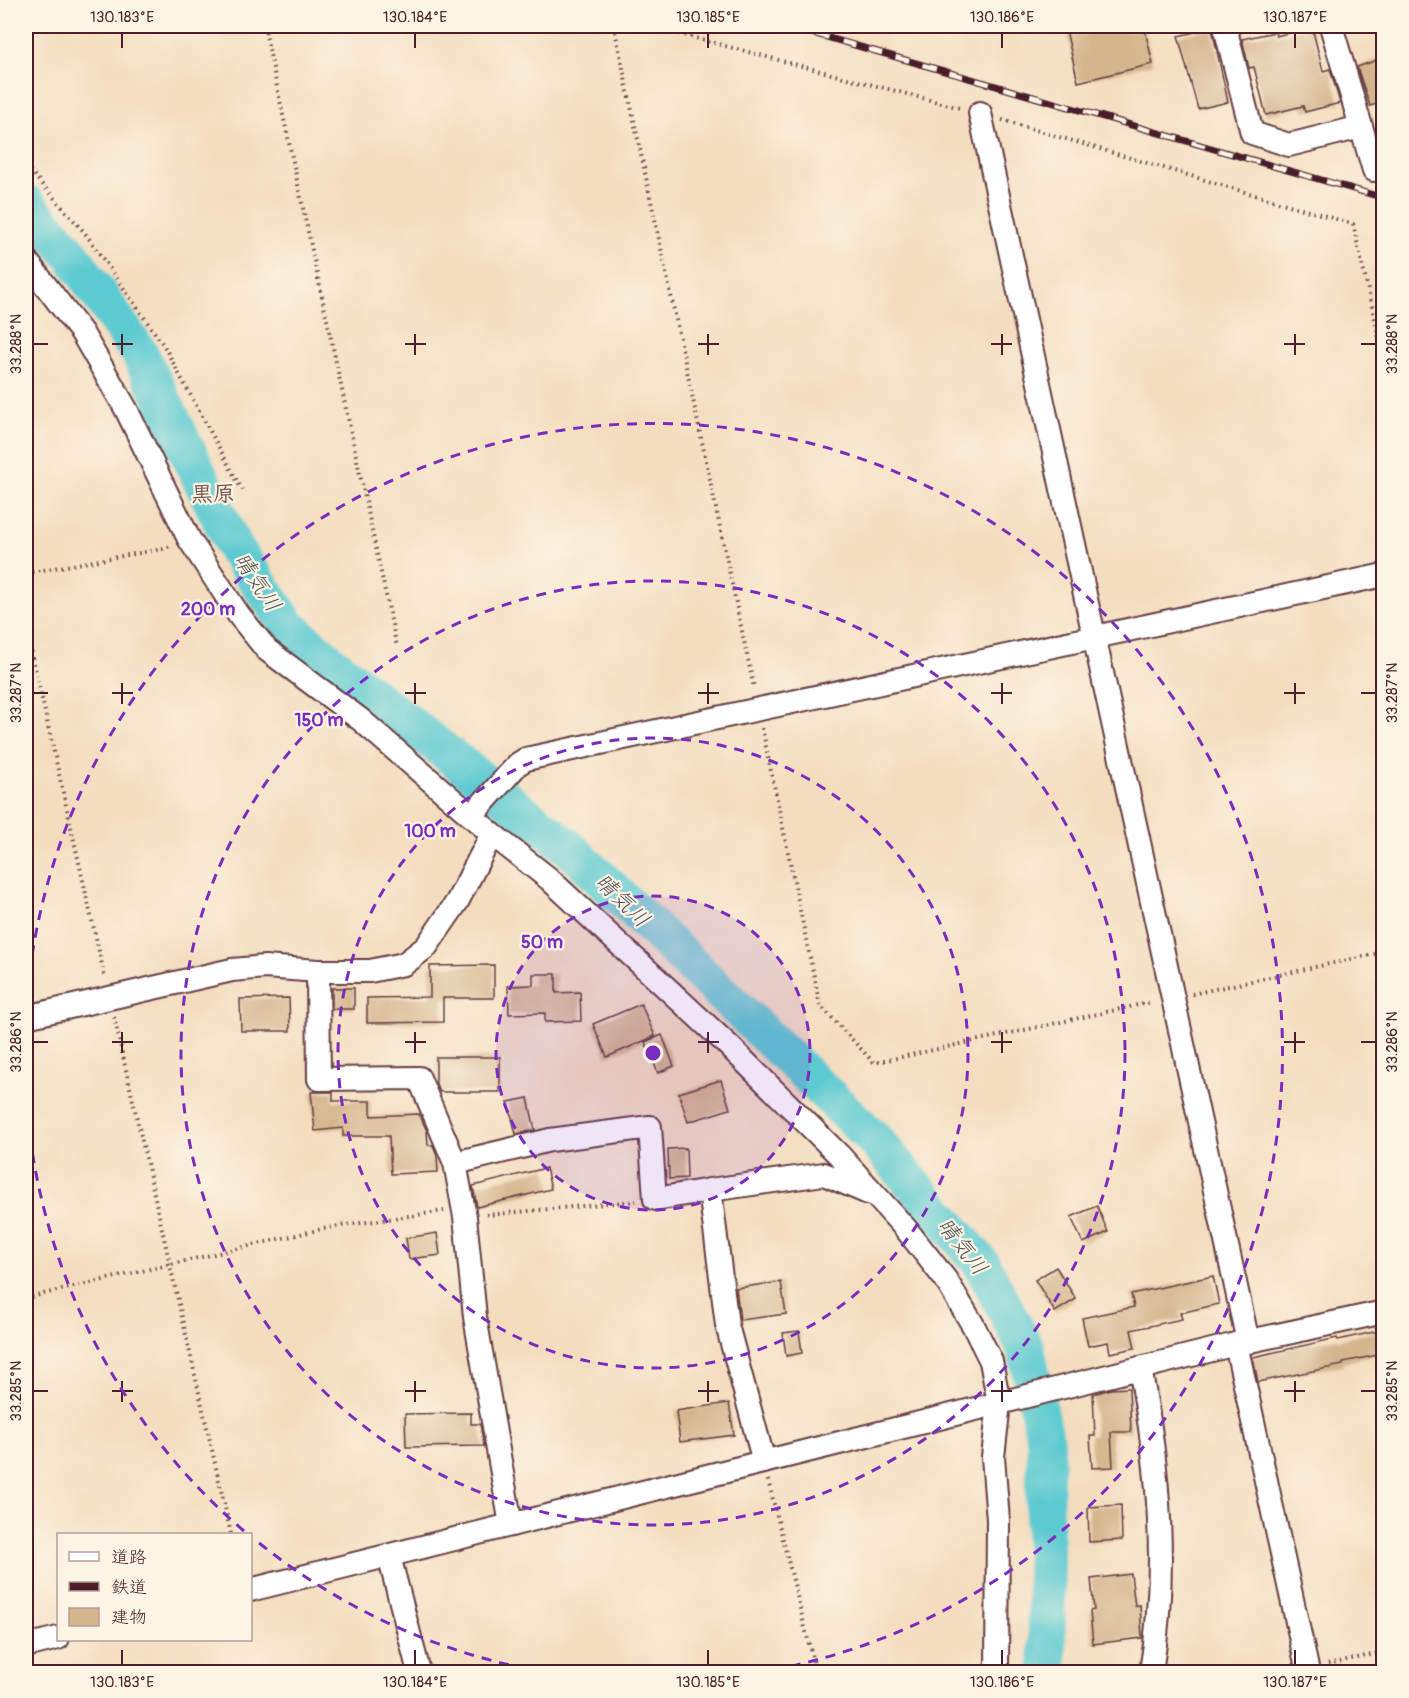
<svg xmlns="http://www.w3.org/2000/svg" width="1409" height="1698" font-family="Pangolin,'Klee One',sans-serif">
  <style>
    .lines { fill: none; stroke-linecap: round; stroke-linejoin: round }
    .river { stroke: #5dcad1; stroke-width: 38 }
    .building { fill: #d5b58d }
    .street-casing { stroke: #643c41; stroke-width: 26 }
    .path { stroke: #643c41; stroke-width: 4; stroke-dasharray: 1.5 4.5; stroke-linecap: butt }
    .street { stroke: #fff; stroke-width: 22 }
    .rail-casing { stroke: #4a1f2b; stroke-width: 7 }
    .rail { stroke: #fcf5e5; stroke-width: 4.5; stroke-dasharray: 14; stroke-linecap: butt }
    .ticks { fill: none; stroke: #4a1f2b; stroke-width: 2 }
    .ring { fill: none; stroke: #7b2cbf; stroke-width: 3; stroke-dasharray: 10 8 }
    .labels { text-anchor: middle; stroke-width: 4.5; stroke-linejoin: round; paint-order: stroke }
    .neighbourhood-label { font-size: 22px; font-weight: bold; fill: #7b544d; stroke: #fcf5e5 }
    .water-label { font-size: 22px; font-style: italic; fill: #50525d; stroke: #fcf5e5 }
    .centre { fill: #7b2cbf; stroke: #fcf5e5; stroke-width: 3 }
    .ring-label { font-size: 18px; text-anchor: middle; font-weight: bold; fill: #7b2cbf; stroke: #fcf5e5; stroke-width: 4.5; stroke-linejoin: round; paint-order: stroke }
    .neatline { fill: none; stroke: #4a1f2b; stroke-width: 2 }
    .ticks-label { font-size: 15px; text-anchor: middle; fill: #4a1f2b }
  </style>
  <rect width="100%" height="100%" fill="#fcf5e5"/>
  <filter id="ink" filterUnits="userSpaceOnUse"><feTurbulence type="fractalNoise" baseFrequency=".0167" numOctaves="2"/><feDisplacementMap in="SourceGraphic" scale="12" xChannelSelector="R" yChannelSelector="G"/><feConvolveMatrix kernelMatrix="1 2 1 2 8 2 1 2 1" color-interpolation-filters="sRGB"/></filter>
  <filter id="wash" filterUnits="userSpaceOnUse"><feTurbulence type="fractalNoise" baseFrequency=".008" numOctaves="4" result="noise"/><feDisplacementMap in="SourceGraphic" scale="24" xChannelSelector="R" yChannelSelector="G"/><feGaussianBlur stdDeviation="1.35" result="paint"/><feColorMatrix in="noise" values="0 0 0 0 0 0 0 0 0 0 0 0 0 0 0 0 0 1.4 0 .05"/><feComposite in="paint" operator="in"/></filter>
  <g filter="url(#wash)">
    <rect width="100%" height="100%" fill="#f4ddbf"/>
    <g class="lines">
      <!-- river -->
      <polyline class="river" points="26,203 71,254 140,354 235,549 289,627 336,667 568,847 874,1139 981,1263 1026,1349 1046,1443 1044,1516 1048,1672"/>
    </g>
    <g id="blocks">
      <!-- building -->
      <g class="building">
        <polygon points="1065,26 1144,26 1153,64 1078,82"/>
        <polygon points="1312,27 1323,71 1330,69 1340,103 1305,112 1303,106 1266,115 1254,67 1249,68 1242,39 1275,32 1276,36"/>
        <polygon points="1212,28 1228,102 1198,109 1178,36"/>
        <polygon points="1383,58 1383,102 1370,106 1357,67"/>
        <polygon points="494,965 494,998 443,998 443,1022 367,1023 367,998 430,997 430,966"/>
        <polygon points="533,974 556,974 556,993 580,992 581,1021 545,1022 545,1013 509,1014 508,986 533,985"/>
        <rect x="332" y="988" width="22" height="21"/>
        <polygon points="289,998 290,1031 241,1031 240,999"/>
        <polygon points="641,1004 655,1036 607,1057 593,1024"/>
        <polygon points="662,1035 674,1066 658,1073 645,1042"/>
        <polygon points="436,1057 500,1057 500,1092 440,1092 436,1084"/>
        <polygon points="721,1080 730,1109 688,1122 679,1093"/>
        <polygon points="311,1092 333,1092 333,1101 371,1101 371,1116 419,1114 427,1131 428,1145 433,1145 437,1156 438,1172 391,1174 389,1136 343,1136 343,1128 315,1131"/>
        <polygon points="528,1098 535,1130 516,1134 508,1102"/>
        <polygon points="686,1148 687,1178 669,1179 668,1149"/>
        <polygon points="546,1168 551,1189 477,1207 473,1186"/>
        <polygon points="1097,1206 1108,1232 1083,1243 1071,1217"/>
        <polygon points="437,1233 440,1255 409,1259 406,1238"/>
        <polygon points="1056,1267 1076,1299 1055,1312 1035,1280"/>
        <polygon points="1213,1276 1219,1304 1180,1313 1182,1319 1131,1330 1135,1348 1110,1353 1108,1342 1088,1346 1082,1318 1134,1307 1131,1294"/>
        <polygon points="781,1282 786,1314 740,1320 736,1288"/>
        <polygon points="1383,1330 1383,1354 1343,1362 1343,1365 1258,1382 1253,1357 1337,1338 1338,1340"/>
        <polygon points="799,1331 802,1353 786,1356 783,1333"/>
        <polygon points="1129,1388 1131,1432 1111,1432 1113,1467 1092,1468 1090,1436 1095,1436 1093,1394 1111,1389"/>
        <polygon points="729,1403 734,1435 680,1442 676,1411"/>
        <polygon points="471,1413 471,1424 480,1424 484,1446 406,1447 405,1414"/>
        <polygon points="1121,1505 1122,1540 1089,1542 1088,1507"/>
        <polygon points="1131,1574 1135,1606 1140,1605 1142,1638 1093,1644 1090,1611 1094,1610 1091,1579"/>
      </g>
    </g>
  </g>
  <g filter="url(#ink)">
    <use href="#blocks" fill-opacity="0" stroke="#643c41" stroke-width="1.5"/>
    <g class="lines">
      <!-- street casing -->
      <g class="street-casing">
        <g id="street">
          <polyline points="1331,26 1374,170"/>
          <polyline points="1225,27 1252,133 1289,145 1361,127"/>
          <polyline points="980,113 1248,1342"/>
          <polyline points="26,260 82,333 126,409 189,539 238,614 267,650 361,720 492,834 548,878 728,1045 839,1155 906,1229 946,1280 973,1325 991,1361 999,1403 993,1457 998,1520 997,1672"/>
          <polyline points="472,815 518,764 526,759 1384,575"/>
          <polyline points="318,971 319,1079 419,1078 455,1163 465,1217 475,1317 511,1525"/>
          <polyline points="26,1017 232,970 265,967 318,971 370,971 404,964 426,947 457,902 492,834"/>
          <polyline points="455,1163 550,1140 650,1127 655,1199 710,1190 727,1325 764,1462"/>
          <polyline points="710,1190 824,1174 868,1193"/>
          <polyline points="1236,1344 1308,1672"/>
          <path d="M1140,1368C1159,1468 1168,1571 1151,1672"/>
          <polyline points="389,1556 419,1672"/>
          <polyline points="250,1590 1236,1344 1384,1312"/>
          <polyline points="26,1646 58,1638"/>
        </g>
      </g>
      <!-- path -->
      <g class="path">
        <polyline points="264,26 397,647"/>
        <polyline points="614,26 754,688"/>
        <polyline points="650,26 960,108"/>
        <polyline points="1002,120 1353,224 1384,360"/>
        <polyline points="26,166 85,233 164,346 242,490"/>
        <polyline points="26,573 162,549 171,546"/>
        <polyline points="26,628 105,978"/>
        <polyline points="762,728 820,1005 874,1063 1152,1002"/>
        <polyline points="1192,994 1384,952"/>
        <polyline points="114,1017 231,1534"/>
        <polyline points="486,1215 636,1201"/>
        <polyline points="26,1298 326,1228 444,1211"/>
        <polyline points="768,1480 816,1672"/>
        <polyline points="1328,1664 1384,1652"/>
      </g>
      <!-- street -->
      <use href="#street" class="street"/>
      <!-- rail casing -->
      <g class="rail-casing">
        <polyline id="rail" points="788,26 1384,198"/>
      </g>
      <!-- rail -->
      <use href="#rail" class="rail"/>
    </g>
  </g>
  <!-- ticks -->
  <path class="ticks" d="M122,33V48M415,33V48M708,33V48M1002,33V48M1295,33V48M122,334V355M415,334V355M708,334V355M1002,334V355M1295,334V355M33,344H48M112,344H133M405,344H426M698,344H719M991,344H1012M1284,344H1305M1361,344H1376M122,683V704M415,683V704M708,683V704M1002,683V704M1295,683V704M33,693H48M112,693H133M405,693H426M698,693H719M991,693H1012M1284,693H1305M1361,693H1376M122,1032V1053M415,1032V1053M708,1032V1053M1002,1032V1053M1295,1032V1053M33,1042H48M112,1042H133M405,1042H426M698,1042H719M991,1042H1012M1284,1042H1305M1361,1042H1376M122,1381V1402M415,1381V1402M708,1381V1402M1002,1381V1402M1295,1381V1402M33,1391H48M112,1391H133M405,1391H426M698,1391H719M991,1391H1012M1284,1391H1305M1361,1391H1376M122,1650V1665M415,1650V1665M708,1650V1665M1002,1650V1665M1295,1650V1665"/>
  <!-- distance rings -->
  <circle cx="653" cy="1053" r="157" fill="#7b2cbf" fill-opacity=".12"/>
  <g class="ring">
    <circle cx="653" cy="1053" r="157"/>
    <circle cx="653" cy="1053" r="315"/>
    <circle cx="653" cy="1053" r="472"/>
    <path d="M544 1672A629 629 0 0 1 253 1538M244 1531A629 629 0 0 1 26 1097M26 1009A629 629 0 1 1 762 1672"/>
  </g>
  <g class="labels">
    <!-- neighbourhood labels -->
    <g class="neighbourhood-label">
      <text x="213" y="501">黒原</text>
    </g>
    <!-- water labels -->
    <g class="water-label">
      <text transform="translate(258 582) rotate(56)" y="8">晴気川</text>
      <text transform="translate(623 900) rotate(44)" y="8">晴気川</text>
      <text transform="translate(963 1246) rotate(52)" y="8">晴気川</text>
    </g>
  </g>
  <circle cx="653" cy="1053" r="9" class="centre"/>
  <g class="ring-label">
    <text x="208" y="615">200 m</text>
    <text x="319" y="726">150 m</text>
    <text x="430" y="837">100 m</text>
    <text x="542" y="948">50 m</text>
  </g>
  <!-- margin -->
  <rect width="1409" height="1698" fill="none" stroke="#fcf5e5" stroke-width="66"/>
  <!-- legend -->
  <rect x="57" y="1533" width="195" height="108" fill="#fcf5e5" stroke="#b59f9b" stroke-width="1.5"/>
  <rect x="69" y="1552" width="30" height="9" fill="#ffffff" stroke="#b59f9b" stroke-width="1.5"/>
  <text x="111" y="1563" font-size="18" fill="#4a1f2b">道路</text>
  <rect x="69" y="1582" width="30" height="9" fill="#4a1f2b" stroke="#b59f9b" stroke-width="1.5"/>
  <text x="111" y="1593" font-size="18" fill="#4a1f2b">鉄道</text>
  <rect x="69" y="1608" width="30" height="18" fill="#d5b58d" stroke="#b59f9b" stroke-width="1.5"/>
  <text x="111" y="1623" font-size="18" fill="#4a1f2b">建物</text>
  <rect x="33" y="33" width="1343" height="1632" class="neatline"/>
  <g class="ticks-label">
    <text x="122" y="22">130.183°E</text>
    <text x="415" y="22">130.184°E</text>
    <text x="708" y="22">130.185°E</text>
    <text x="1002" y="22">130.186°E</text>
    <text x="1295" y="22">130.187°E</text>
    <text transform="translate(16 344) rotate(-90)" y="5">33.288°N</text>
    <text transform="translate(1392 344) rotate(-90)" y="5">33.288°N</text>
    <text transform="translate(16 693) rotate(-90)" y="5">33.287°N</text>
    <text transform="translate(1392 693) rotate(-90)" y="5">33.287°N</text>
    <text transform="translate(16 1042) rotate(-90)" y="5">33.286°N</text>
    <text transform="translate(1392 1042) rotate(-90)" y="5">33.286°N</text>
    <text transform="translate(16 1391) rotate(-90)" y="5">33.285°N</text>
    <text transform="translate(1392 1391) rotate(-90)" y="5">33.285°N</text>
    <text x="122" y="1687">130.183°E</text>
    <text x="415" y="1687">130.184°E</text>
    <text x="708" y="1687">130.185°E</text>
    <text x="1002" y="1687">130.186°E</text>
    <text x="1295" y="1687">130.187°E</text>
  </g>
</svg>
